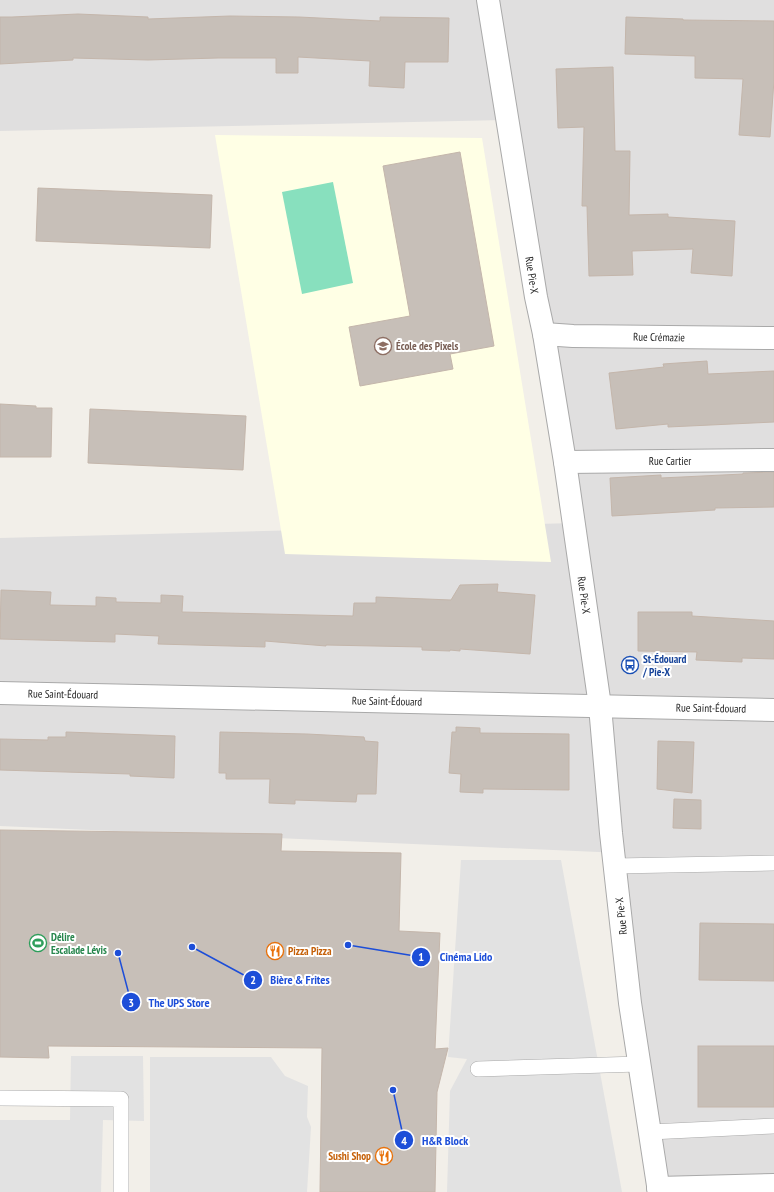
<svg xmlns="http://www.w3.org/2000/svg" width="774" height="1192" font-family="'PT Sans Narrow',sans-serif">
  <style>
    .residential { fill: #e0dfdf }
    .education { fill: #ffffe5 }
    .pitch { fill: #88e0be }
    .parking { fill: #e2e2e2 }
    .building { fill: #c7bfb8; stroke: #c4b6ab }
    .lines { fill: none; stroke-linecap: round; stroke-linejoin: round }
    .lane-casing { stroke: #a9a9a9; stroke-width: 16 }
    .street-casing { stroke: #a9a9a9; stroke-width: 24 }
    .lane { stroke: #fff; stroke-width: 15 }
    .street { stroke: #fff; stroke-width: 22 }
    .labels { text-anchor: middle; stroke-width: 4; stroke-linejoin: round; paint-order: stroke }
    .street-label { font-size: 11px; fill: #222; stroke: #fff }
    .education-label { font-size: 11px; font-weight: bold; fill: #785e54; stroke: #fff; text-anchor: start }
    .transit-label { font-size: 11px; font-weight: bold; fill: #164399; stroke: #fff; text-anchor: start }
    .leisure-label { font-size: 11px; font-weight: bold; fill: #27864d; stroke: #fff; text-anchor: start }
    .food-label { font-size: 11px; font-weight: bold; fill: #c56008; stroke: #fff; text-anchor: start }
    .leader { fill: none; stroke: #1d4ed8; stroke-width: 1.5 }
    .callout-dot { fill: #1d4ed8; stroke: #fff; stroke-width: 1.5 }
    .mark-label { font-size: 12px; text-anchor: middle; font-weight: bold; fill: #fff }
    .callout-label { font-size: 12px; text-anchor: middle; font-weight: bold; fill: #1d4ed8; stroke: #fff; stroke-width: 4; stroke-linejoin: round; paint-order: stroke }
  </style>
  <rect width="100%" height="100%" fill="#f2efe9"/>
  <!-- residential -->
  <polygon class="residential" points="0,0 774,0 774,1192 655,1192 621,853 0,826 0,538 575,523 504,120 0,131"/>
  <!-- education -->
  <polygon class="education" points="215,135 482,138 551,562 285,554"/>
  <!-- pitch -->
  <polygon class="pitch" points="333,182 353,283 302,294 282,192"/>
  <!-- parking -->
  <g class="parking">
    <polygon points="461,860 561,860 622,1192 447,1192 450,1091 467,1059 448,1057"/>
    <polygon points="71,1056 143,1056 144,1121 103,1120 101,1192 0,1192 0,1120 70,1120"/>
    <polygon points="150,1057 271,1057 285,1076 308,1086 307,1117 311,1127 307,1192 150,1192"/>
  </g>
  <!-- building -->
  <g class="building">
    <polygon points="78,14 148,17 148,19 230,16 299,17 380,21 380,17 449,18 448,62 405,62 404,88 369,86 370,61 298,57 298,73 276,73 276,58 218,58 148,60 73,58 73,60 0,64 0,17 12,17"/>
    <polygon points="626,17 683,19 683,20 774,21 774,80 770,137 739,135 743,79 695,78 695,56 625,54"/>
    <polygon points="613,67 615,151 630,151 629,215 668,214 668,217 735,221 732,276 691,273 693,249 632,251 633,275 589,276 587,206 582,206 584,127 558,128 556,69"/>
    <polygon points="460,152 494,346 450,354 453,369 360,386 349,327 410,316 383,166"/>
    <polygon points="38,188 212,195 210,248 36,241"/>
    <polygon points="707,361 708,374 774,371 774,422 668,427 668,424 616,429 609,373 664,367 663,364"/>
    <polygon points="0,404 36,406 36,408 52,408 51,457 0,457"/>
    <polygon points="90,409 246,416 243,470 88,463"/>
    <polygon points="774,472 774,507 715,508 715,510 612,516 610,478 661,475 661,478 743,474 743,473"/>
    <polygon points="498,584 497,592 535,595 530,654 460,649 460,651 450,650 450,651 422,650 422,647 326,645 326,646 265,641 265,647 158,644 159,636 115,634 115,642 0,639 1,590 51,592 50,605 96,606 96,597 116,598 116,602 161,603 161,595 183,596 182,612 353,616 354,603 376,603 376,597 451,600 460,585"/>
    <polygon points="638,612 692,612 692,616 774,621 774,659 742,658 742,662 696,660 697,652 638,651"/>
    <polygon points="456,727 480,728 480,733 569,734 569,790 483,789 483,793 460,792 461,774 449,773 452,732 456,732"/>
    <polygon points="66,732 175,736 174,778 130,776 130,774 0,770 0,739 48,740 48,737 66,737"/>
    <polygon points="220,732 307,734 364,737 365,741 378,742 376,794 357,794 356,802 295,800 295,804 269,803 270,779 226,779 226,773 219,773"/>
    <polygon points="658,741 694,742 692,793 657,789"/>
    <polygon points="674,799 701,800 701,829 673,828"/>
    <polygon points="0,830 282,834 281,851 401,853 399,931 440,933 435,1049 448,1048 437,1092 435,1192 320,1192 322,1048 48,1046 49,1058 0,1057"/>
    <polygon points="700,923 774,924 774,981 699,980"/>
    <rect x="698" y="1046" width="76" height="61"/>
  </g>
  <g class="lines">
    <!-- lane casing -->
    <g class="lane-casing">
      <g id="lane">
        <polyline points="615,866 774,863"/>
        <polyline points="478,1069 639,1064"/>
        <polyline points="0,1098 121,1099 121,1192"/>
        <polyline points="650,1132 774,1126"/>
      </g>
    </g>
    <!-- street casing -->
    <g class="street-casing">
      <g id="street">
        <polyline points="488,0 536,297 544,334 565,462 600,706 611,833 630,1003 659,1192"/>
        <polyline points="544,334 573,336 774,338"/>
        <polyline points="565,462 774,460"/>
        <polyline points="0,693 774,710"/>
        <polyline points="658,1188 774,1185"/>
      </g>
    </g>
    <!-- lane -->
    <use href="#lane" class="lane"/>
    <!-- street -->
    <use href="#street" class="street"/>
  </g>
  <!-- icons -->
  <defs>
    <g id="school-ring" transform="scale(0.9)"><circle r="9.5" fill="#fff" stroke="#8d6e63" stroke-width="1.5"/><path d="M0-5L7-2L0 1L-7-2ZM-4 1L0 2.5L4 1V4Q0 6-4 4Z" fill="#8d6e63"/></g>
    <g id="bus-ring" transform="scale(0.9)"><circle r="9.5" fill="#fff" stroke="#1a4fb4" stroke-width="1.5"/><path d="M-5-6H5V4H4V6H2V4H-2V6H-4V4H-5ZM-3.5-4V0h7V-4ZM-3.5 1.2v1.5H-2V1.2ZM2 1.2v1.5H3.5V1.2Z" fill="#1a4fb4"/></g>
    <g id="stadium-ring" transform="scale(0.9)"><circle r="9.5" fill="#fff" stroke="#2e9e5b" stroke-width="1.5"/><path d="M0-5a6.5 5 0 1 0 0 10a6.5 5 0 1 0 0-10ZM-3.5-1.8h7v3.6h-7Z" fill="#2e9e5b"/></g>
    <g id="restaurant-ring" transform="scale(0.9)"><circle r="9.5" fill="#fff" stroke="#e8710a" stroke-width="1.5"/><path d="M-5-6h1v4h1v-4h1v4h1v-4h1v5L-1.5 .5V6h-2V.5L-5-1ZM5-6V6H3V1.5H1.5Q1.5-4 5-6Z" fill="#e8710a"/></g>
  </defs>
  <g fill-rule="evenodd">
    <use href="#school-ring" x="383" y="346"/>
    <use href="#bus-ring" x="630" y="665"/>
    <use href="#stadium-ring" x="38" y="943"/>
    <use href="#restaurant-ring" x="275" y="951"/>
    <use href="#restaurant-ring" x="384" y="1156"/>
  </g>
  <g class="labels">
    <!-- street labels -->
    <g class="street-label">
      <text transform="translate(532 275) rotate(81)" y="4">Rue Pie-X</text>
      <text transform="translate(659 337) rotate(1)" y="4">Rue Crémazie</text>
      <text x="670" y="465">Rue Cartier</text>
      <text transform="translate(584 595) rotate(82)" y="4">Rue Pie-X</text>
      <text transform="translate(63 694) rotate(1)" y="4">Rue Saint-Édouard</text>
      <text transform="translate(387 701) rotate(1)" y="4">Rue Saint-Édouard</text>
      <text transform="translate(711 708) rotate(1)" y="4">Rue Saint-Édouard</text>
      <text transform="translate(621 916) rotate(-96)" y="4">Rue Pie-X</text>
    </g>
    <!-- education labels -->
    <g class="education-label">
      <text x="396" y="350">École des Pixels</text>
    </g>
    <!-- transit labels -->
    <g class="transit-label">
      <text x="643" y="663">St-Édouard<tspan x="643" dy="13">/ Pie-X</tspan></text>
    </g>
    <!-- leisure labels -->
    <g class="leisure-label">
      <text x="51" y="941">Délire<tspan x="51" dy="13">Escalade Lévis</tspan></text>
    </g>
    <!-- food labels -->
    <g class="food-label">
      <text x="288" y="955">Pizza Pizza</text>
      <text x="371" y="1160" text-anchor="end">Sushi Shop</text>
    </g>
  </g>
  <!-- callouts -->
  <path class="leader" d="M348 945L421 957M192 947L253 980M118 953L131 1002M393 1090L404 1140"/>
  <g class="callout-dot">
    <circle cx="348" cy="945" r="4"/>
    <circle cx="192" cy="947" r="4"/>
    <circle cx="118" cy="953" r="4"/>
    <circle cx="393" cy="1090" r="4"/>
    <circle cx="421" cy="957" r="10"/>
    <circle cx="253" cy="980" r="10"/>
    <circle cx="131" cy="1002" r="10"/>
    <circle cx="404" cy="1140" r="10"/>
  </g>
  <g class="mark-label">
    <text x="421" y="961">1</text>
    <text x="253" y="984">2</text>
    <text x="131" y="1007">3</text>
    <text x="404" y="1145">4</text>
  </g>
  <g class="callout-label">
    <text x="466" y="961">Cinéma Lido</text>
    <text x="300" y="984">Bière &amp; Frites</text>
    <text x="179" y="1007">The UPS Store</text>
    <text x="445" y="1145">H&amp;R Block</text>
  </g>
</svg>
